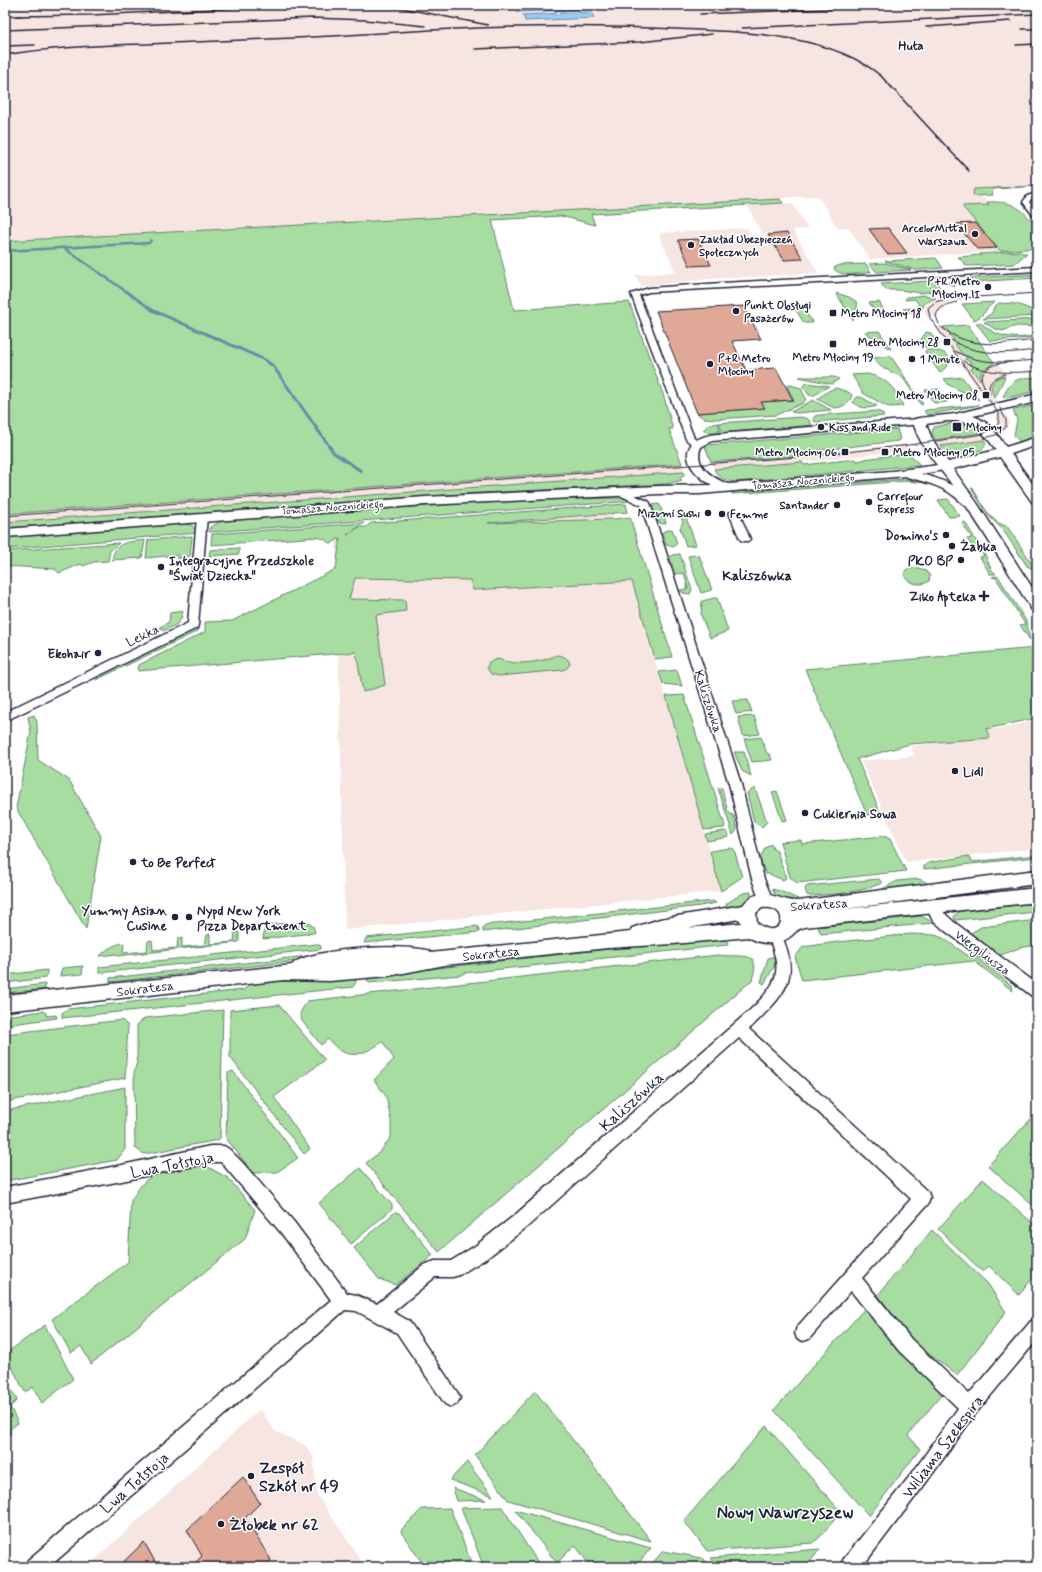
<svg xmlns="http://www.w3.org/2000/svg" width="1042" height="1572" font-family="Mynerve,sans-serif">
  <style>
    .built { fill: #f6e5e0 }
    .green { fill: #a7dda0; stroke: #64806e }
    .water { fill: #96cdf5; stroke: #6889ab }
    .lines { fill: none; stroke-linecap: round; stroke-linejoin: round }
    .shore { stroke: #506685; stroke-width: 1 }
    .stream-far1 { stroke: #6889ab; stroke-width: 2.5 }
    .stream { stroke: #6889ab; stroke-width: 3 }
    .building { fill: #e0a997; stroke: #22223b }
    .minor-casing { stroke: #22223b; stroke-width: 3 }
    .tertiary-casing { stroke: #22223b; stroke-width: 3 }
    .secondary-casing { stroke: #22223b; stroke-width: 3 }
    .minor { fill: #fff; fill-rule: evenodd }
    .tertiary { fill: #fff; fill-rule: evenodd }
    .secondary { fill: #fff; fill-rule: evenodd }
    .tram { stroke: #22223b; stroke-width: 1 }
    .rail { stroke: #22223b; stroke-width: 1.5 }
    .poi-dot { fill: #22223b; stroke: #fff; stroke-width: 1.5 }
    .labels { text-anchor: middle; stroke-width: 3; stroke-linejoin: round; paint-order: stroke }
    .far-poi-label { font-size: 11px; font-weight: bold; fill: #22223b; stroke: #fff; text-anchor: start }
    .far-street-label { font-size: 11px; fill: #22223b; stroke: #fff }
    .far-quarter-label { font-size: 13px; font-weight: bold; fill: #22223b; stroke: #fff }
    .poi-label { font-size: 13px; font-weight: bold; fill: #22223b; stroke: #fff; text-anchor: start }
    .street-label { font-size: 13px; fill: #22223b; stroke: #fff }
    .neighbourhood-label { font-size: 14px; font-weight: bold; fill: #22223b; stroke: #fff }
    .near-street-label { font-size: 16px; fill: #22223b; stroke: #fff }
    .near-poi-label { font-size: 16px; font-weight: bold; fill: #22223b; stroke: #fff; text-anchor: start }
    .near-neighbourhood-label { font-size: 17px; font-weight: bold; fill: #22223b; stroke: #fff }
  </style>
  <rect width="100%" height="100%" fill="#fff"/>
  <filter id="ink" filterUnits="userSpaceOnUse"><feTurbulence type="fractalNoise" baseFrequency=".025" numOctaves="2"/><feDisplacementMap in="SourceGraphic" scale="8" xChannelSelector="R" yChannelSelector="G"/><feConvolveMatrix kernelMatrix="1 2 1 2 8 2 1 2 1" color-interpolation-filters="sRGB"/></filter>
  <g filter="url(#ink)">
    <!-- built -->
    <g class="built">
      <polygon points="5,5 1037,5 1037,186 976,189 989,205 963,207 1000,251 870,259 848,227 838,228 818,196 789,197 780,199 590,210 5,241"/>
      <polygon points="792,203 808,229 793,230 818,273 708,279 641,286 635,275 676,272 659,235 661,235 660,233 747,228 751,236 768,235 767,233 762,234 747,205"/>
      <polygon points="945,297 952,305 946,307 937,314 937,316 927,317 924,311 927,305 935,300"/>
      <polygon points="935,327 943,327 952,334 957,343 955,345 962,354 968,357 966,359 971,362 969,364 974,367 979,378 980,375 985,368 993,364 992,362 997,362 1007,375 995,380 992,385 991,390 998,402 989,404"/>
      <polygon points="1004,412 1009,420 1009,423 1006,430 1000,435 993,427 996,424 996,414"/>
      <polygon points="980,433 984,440 940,446 935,440"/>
      <polygon points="905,444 910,450 802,462 714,469 711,462 797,456"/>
      <polygon points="682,464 684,472 5,522 5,514"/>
      <polygon points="613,513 721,891 345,930 336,535"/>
      <polygon points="1037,720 1037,848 906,862 861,761 915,756 910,746 930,744 928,738 1009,727"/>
      <polygon points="260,1409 275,1431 306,1446 313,1457 317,1495 365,1567 87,1567"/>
    </g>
    <!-- green -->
    <g class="green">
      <polygon points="1037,186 994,189 992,191 993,195 973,196 974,189"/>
      <polygon points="780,199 783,203 591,214 595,225 561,216 492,220 514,310 629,302 663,394 673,429 669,429 682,464 5,514 5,241"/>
      <path d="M987,202C1014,201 1020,207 1037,227V248L1000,251L962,206L989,205Z"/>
      <polygon points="1020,251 1022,253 1027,253 1014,264 967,266 958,257 981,255 980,254"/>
      <polygon points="936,258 943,268 915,270 885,261"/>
      <polygon points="885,263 911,270 877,272 869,264"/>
      <path d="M866,264L871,272C861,273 842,278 834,269L835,267L840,265Z"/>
      <polygon points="1037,274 1037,278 954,283 955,287 947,283 970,278"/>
      <polygon points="930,281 937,283 941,290 920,293 900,290 886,290 881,284"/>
      <path d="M836,293L849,297L857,302C859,309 853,313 853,320Z"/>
      <polygon points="925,295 936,298 925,303 920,313 915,314 903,309 921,308 915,299 905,300 907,297"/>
      <polygon points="879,302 888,316 878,317 869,303"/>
      <path d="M995,302C986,307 984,317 974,320L962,304Z"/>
      <polygon points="999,303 1017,304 1035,311 1037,312 1037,316 983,319 992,313 994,307"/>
      <polygon points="794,307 802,307 813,323 804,323"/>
      <polygon points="1037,319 1037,326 1035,327 1017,326 1002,331 993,328 984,322"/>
      <path d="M976,323C982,322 985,327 990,330C1002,338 1024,340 1037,334V338L990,341Z"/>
      <path d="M968,325C978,338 984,350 994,362C991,368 979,367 980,380L971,369L974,367L969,364L971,362L965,359L968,357L962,354L955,344L957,343L953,340L954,339L949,335L951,334L943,327Z"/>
      <polygon points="879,331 891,349 888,348 865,332"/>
      <polygon points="926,332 931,333 939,346 925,347 921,346 920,341"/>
      <path d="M926,350C935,350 952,351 949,364L940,373L925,352Z"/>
      <polygon points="889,356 892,358 923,404 921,405 903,378 880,366 873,358"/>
      <path d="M867,374C887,378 895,388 903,406L891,407L886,406L863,393L852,375Z"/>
      <path d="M1004,376L1005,377L995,398C988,387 992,379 1004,376Z"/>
      <polygon points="799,377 834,377 839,379 832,384"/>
      <polygon points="962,377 963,378 979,400 949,385 944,379"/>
      <path d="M1037,377V391L1007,398L1003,397C1011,379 1018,378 1037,377Z"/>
      <polygon points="807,383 829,386 813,396 809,395 803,386"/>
      <polygon points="791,385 801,388 806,399 803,403 776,415 716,419 703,418 697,413 764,408 761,402 794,400 787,386"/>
      <path d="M836,388L848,392L852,395C850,403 842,408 834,408L817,399L830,390Z"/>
      <polygon points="939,389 947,402 934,403 925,390"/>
      <path d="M856,397H861L877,406C868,409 860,409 853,402Z"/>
      <polygon points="813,400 831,410 797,413 791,412"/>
      <polygon points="979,405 927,415 924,411 927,410"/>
      <polygon points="1037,405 1037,436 1020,442 1014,435 1017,420 1013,410"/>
      <polygon points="877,411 882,413 884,416 815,422 813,419 815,416 819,415"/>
      <polygon points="801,417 808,419 812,425 719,433 709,433 703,430 709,425 718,423 720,429 718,429 719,431 722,430 719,423"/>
      <polygon points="953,423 971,426 980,433 935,440 932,432 934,427"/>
      <polygon points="897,429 900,439 898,441 796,453 797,456 711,462 705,446 706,445"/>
      <path d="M984,440L986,443L984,448C971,456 952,458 940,446Z"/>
      <path d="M905,454L911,455L920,465L735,482C726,481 718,478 714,469L802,462L804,465L855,459L856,461L864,460L863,459Z"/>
      <polygon points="684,472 684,475 680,478 682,480 667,484 458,494 5,528 5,522"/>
      <polygon points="905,479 926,483 908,481 732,494 731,492"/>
      <path d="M971,488H973C981,502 990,523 1007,526L1037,571L1027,566L1003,530L989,516Z"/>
      <polygon points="623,498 633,501 209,532 210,527 224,520 516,500"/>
      <polygon points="948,499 960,516 949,517 938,500"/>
      <polygon points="626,504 628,512 488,523 615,519 630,517 672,657 655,659 632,581 473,590 470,580 355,578 349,599 405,600 406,611 376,615 385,685 363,692 356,652 138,671 139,665 205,632 205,622 232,621 336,569 340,538 331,544 324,539 317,537 211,545 212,534 364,523 347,535 359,527 366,527 371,523"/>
      <polygon points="658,504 660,505 666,523 662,524 657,521 652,505"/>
      <polygon points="684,512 696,545 686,546 680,528 683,522 680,514"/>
      <polygon points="965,522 986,557 991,569 996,574 990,574 980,557 984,556 978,546 972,546 967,539 972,538 962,523"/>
      <path d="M174,524C183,524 194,522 197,533L5,549V537Z"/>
      <polygon points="672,529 677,543 674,547 666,545 662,533 664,531"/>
      <polygon points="192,536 190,556 177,559 177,555 146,558 148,540"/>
      <path d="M145,540L142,558L112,560C115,541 128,542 145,540Z"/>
      <polygon points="119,543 110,551 108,561 94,562 83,566 81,564 59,573 55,569 6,566 8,562 5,561 5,551"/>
      <polygon points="239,548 239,554 209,556 210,550"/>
      <polygon points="680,554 692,590 690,594 683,593 680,590 688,589 684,573 675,574 670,558 672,555"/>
      <polygon points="699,555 712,590 701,593 688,556"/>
      <path d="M909,568C917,567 925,568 930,576L929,581C921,587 908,584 904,574L906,570Z"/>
      <polygon points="998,576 1026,621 1030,640 1020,625 1025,624 996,578 992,577"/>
      <polygon points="714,598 717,598 728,631 710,638 701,615 702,601"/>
      <path d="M183,611C181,625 175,625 163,631L160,627L169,622L170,613Z"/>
      <polygon points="198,627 198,631 96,680 100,674"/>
      <polygon points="1035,648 1037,651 1037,718 986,729 990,738 910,744 857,759 881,814 867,815 805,669"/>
      <path d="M557,655C563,656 568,657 570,664L567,668L563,670L499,676L491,674L487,668L489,662L498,659C515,666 540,663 557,655Z"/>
      <polygon points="677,670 682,686 663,684 659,672"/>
      <polygon points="684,695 725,826 724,828 704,830 666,696"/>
      <polygon points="748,700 752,712 736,714 732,701"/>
      <polygon points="34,715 37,722 38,760 69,780 101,836 86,929 16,808 31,732 28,717"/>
      <polygon points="754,716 760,734 743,736 738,717"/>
      <polygon points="761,737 767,754 770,754 772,760 752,762 744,739"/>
      <polygon points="734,752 744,752 751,776 742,771"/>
      <polygon points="718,788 722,788 728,812 734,816 737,830 733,835"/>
      <polygon points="755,788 767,822 762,827 754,822 747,793"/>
      <polygon points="777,791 787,820 782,821 772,792"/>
      <polygon points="725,831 728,833 729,837 707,841 705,834"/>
      <polygon points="884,836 890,839 906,871 797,883 790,877 780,842 801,840 802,844"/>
      <polygon points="771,844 773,849 777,851 786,878 783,880 769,874 766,874 760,859 765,848"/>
      <polygon points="730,848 734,849 742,877 721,891 710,851"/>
      <polygon points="1037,855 1037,857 924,869 924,866 928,863 968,856 972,862"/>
      <path d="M879,879L882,883C860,893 835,894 811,896L807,895L805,889L807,886Z"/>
      <polygon points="919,879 926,882 928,885 877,892 897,881"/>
      <polygon points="772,889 780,891 798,899 800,904 777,898"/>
      <path d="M751,892C750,905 740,907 728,909L726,904L743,893Z"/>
      <polygon points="713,901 716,903 700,906 483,932 483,927 485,925"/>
      <polygon points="1037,903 1037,912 955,920 954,917 956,914 961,911"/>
      <polygon points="921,916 934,923 821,934 818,927"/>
      <polygon points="1037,920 1037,945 1019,948 998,956 969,934 981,927"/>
      <polygon points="306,922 313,926 315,932 314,933 263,939 265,925"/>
      <polygon points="477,926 479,929 479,932 364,943 366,938"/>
      <path d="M235,932H239V942L118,956L117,954L100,956C106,949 115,944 124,943L123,953L147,951L148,941L152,940L153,950L177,948L178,938H182V947L205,945L207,935L210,934V944L234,942Z"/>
      <polygon points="911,934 935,935 943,938 967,955 976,958 1011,985 1013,991 974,961 802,980 795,957 803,947 830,943"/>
      <polygon points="726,936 728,945 464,973 461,975 369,983 367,980 366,976"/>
      <polygon points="317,944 321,946 321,949 99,973 99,967"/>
      <polygon points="316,955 316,959 110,982 110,978"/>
      <path d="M718,955C730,957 744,954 753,959L755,968L752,980L439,1252L366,1163L380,1152L391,1137V1120L386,1096L374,1080L394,1059L383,1042C361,1055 348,1063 328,1039L321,1045L302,1021L300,1013L307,1001Z"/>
      <polygon points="775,956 775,965 764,984 761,982 768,958"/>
      <polygon points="83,966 82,974 60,976 62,968"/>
      <polygon points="47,970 46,978 5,983 5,975"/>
      <polygon points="355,977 356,982 353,987 62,1018 62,1013 67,1009 243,990 256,981 325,979"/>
      <polygon points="45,984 45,989 5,993 5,989"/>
      <polygon points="279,1005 325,1060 274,1097 310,1149 304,1154 230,1057 230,1010"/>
      <polygon points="223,1010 220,1138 218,1140 144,1154 135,1148 134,1072 137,1062 137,1025 145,1018"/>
      <polygon points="43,1011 46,1013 46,1016 56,1015 57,1018 5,1025 5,1016"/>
      <polygon points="122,1020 128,1026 125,1078 5,1102 5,1034"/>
      <polygon points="233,1071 298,1158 277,1172 253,1173 226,1138 228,1073"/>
      <polygon points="125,1087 125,1149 117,1160 5,1181 5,1111"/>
      <polygon points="1035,1114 1037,1116 1037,1209 988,1166"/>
      <path d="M206,1166L228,1178L255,1210L245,1239L91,1364L81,1346L71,1353L52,1319L128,1262L131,1200C137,1192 143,1180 152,1176C166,1171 192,1168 206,1166Z"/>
      <polygon points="360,1168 392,1205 392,1209 351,1244 319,1203"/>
      <polygon points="983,1179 1037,1227 1037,1272 1019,1295 989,1266 983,1272 938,1229"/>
      <polygon points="395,1212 399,1213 433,1255 396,1285 379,1279 354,1248"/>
      <polygon points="932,1230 988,1284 1006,1312 957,1375 918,1346 908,1335 878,1295"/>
      <polygon points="867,1306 891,1341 911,1363 943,1393 908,1435 920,1449 869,1516 774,1410"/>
      <polygon points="45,1325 73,1379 42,1403 33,1387 25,1392 5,1354"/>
      <polygon points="5,1377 17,1400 10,1407 18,1423 9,1430 11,1433 5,1438"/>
      <polygon points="535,1391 651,1541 508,1500 475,1455"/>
      <polygon points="766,1426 841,1512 819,1538 812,1543 707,1551 684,1521"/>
      <polygon points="467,1462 493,1496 450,1480"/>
      <polygon points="453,1488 486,1500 457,1501"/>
      <polygon points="502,1507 541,1567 484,1567 461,1508"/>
      <polygon points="450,1508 473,1567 425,1567 401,1532 402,1529 422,1509"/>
      <polygon points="515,1510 651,1548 635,1567 591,1567 575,1545 557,1563"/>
      <polygon points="820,1549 806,1567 718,1567 711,1558"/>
      <polygon points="663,1551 702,1558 710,1567 649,1567"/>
    </g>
    <!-- water -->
    <g class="water">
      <polygon points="587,5 589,9 517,12 515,6"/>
      <polygon points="591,12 594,18 525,21 523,15"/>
    </g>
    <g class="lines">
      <!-- shore -->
      <polyline class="shore" points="519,5 521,8 583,5"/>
      <!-- stream-far1 -->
      <g class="stream-far1">
        <polyline points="64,248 154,311"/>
        <polyline points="5,251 149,243 151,240"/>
      </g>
      <!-- stream -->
      <polyline class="stream" points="152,310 265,360 273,366 334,453 361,471"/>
    </g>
    <!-- building -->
    <g class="building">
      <polygon points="975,223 997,248 977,249 956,224"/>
      <polygon points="888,228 907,253 887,254 869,229"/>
      <polygon points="787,233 803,259 784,260 768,235"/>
      <polygon points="698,239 711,265 690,266 678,240"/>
      <polygon points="744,306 761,339 732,341 746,370 776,368 793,400 761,402 765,408 697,413 656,311"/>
      <polygon points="243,1477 260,1503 245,1518 271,1560 264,1567 191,1567 202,1556 187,1530"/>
      <polygon points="144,1542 158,1567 118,1567"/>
    </g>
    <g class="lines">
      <!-- minor casing -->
      <g class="minor-casing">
        <g id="minor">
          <polygon points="1037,193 1037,197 1032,198 1029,202 1037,212 1037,219 1035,218 1023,202 1027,196"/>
          <polygon points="1037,267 1037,271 649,292 639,295 694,438 700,444 696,447 693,446 686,439 631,294 649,288 722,283"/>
          <polygon points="620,489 648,501 650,503 741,784 764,879 773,900 771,904 766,905 761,904 752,879 729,784 641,505 617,494 615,492"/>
          <polygon points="734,510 739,513 750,539 748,541 742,541 740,539 729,513"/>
          <polygon points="202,514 207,517 198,625 197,628 5,721 5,712 188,623 197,517"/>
          <polygon points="933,901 938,903 942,911 954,922 1037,984 1037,998 1032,996 944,930 932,919 926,907 928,903"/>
          <path d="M775,930L780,932C803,980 783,996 749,1029L928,1192L930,1198L928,1204L862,1278L911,1339L969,1394L1031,1321L1037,1319V1340L976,1413L925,1484L862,1567H840L843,1560L913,1472L958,1408L899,1351L851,1291L809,1339L803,1341L797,1339L795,1333L797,1327L911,1199L739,1038L527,1227L487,1258L459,1275L453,1277H435L393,1312L409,1321L457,1392L460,1398L457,1404L451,1407L445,1404L397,1333L364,1315L356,1311L345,1310L49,1567H25L28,1560L331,1300L282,1234L221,1162H210L122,1181L5,1203V1187L122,1165L210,1146H224L229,1149L242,1162L294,1222L347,1293L356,1295L377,1304L424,1265L435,1261H451L475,1246L515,1215L748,1012C777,984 784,974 768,936L770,932Z"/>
        </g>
      </g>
      <!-- tertiary casing -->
      <g class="tertiary-casing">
        <g id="tertiary">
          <path d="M919,419L923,420L924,422L923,424L712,441L701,447C693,466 713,478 728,484L892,471L946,464L950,465L952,467L950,469L921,474C942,479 959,487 975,501L977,504L975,507C966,509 961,501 954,496C940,485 924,482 907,477L906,476L700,494H659L425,505L5,537V529L425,497L659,486L712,485C682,469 676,438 717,434Z"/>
          <path d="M1037,870V884L836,910L1037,888V902L804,927C796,930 797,931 791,936C780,946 760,945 749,937L673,944L608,948L445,965L388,976L330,981L284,980L5,1011V995L292,965C305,948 409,943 429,951L430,953L630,932L632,928L660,919L743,905C759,883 779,902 798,901ZM762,908C793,904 783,944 757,923L756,913ZM739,919L741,923L688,928Z"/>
        </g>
      </g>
      <!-- secondary casing -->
      <g class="secondary-casing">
        <path id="secondary" d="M1037,394V402L973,416C989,421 997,434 1006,447L1037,437V445L1011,454L1037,490V503L1032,502L1000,457L953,469L977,503L1037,595V612L1032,610C1007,570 982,529 955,489C940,467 920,448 913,422L915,419L919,418L955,414ZM947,421C974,420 981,429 996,450L948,462L932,439L926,424Z"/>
      </g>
      <!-- minor -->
      <use href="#minor" class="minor"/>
      <!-- tertiary -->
      <use href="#tertiary" class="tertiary"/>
      <!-- secondary -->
      <use href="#secondary" class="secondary"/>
      <!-- tram -->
      <g class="tram">
        <path d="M939,324L936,316C939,306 948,304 957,302"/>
        <path d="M941,327C970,351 1003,343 1037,340"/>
        <path d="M951,340C978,357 1007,353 1037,350"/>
        <path d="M955,351C981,366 1008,362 1037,360"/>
        <path d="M963,361C986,375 1011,373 1037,371"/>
        <path d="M985,389L981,378C986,364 999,363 1012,362"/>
        <path d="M990,394C986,382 995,377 1005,374"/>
        <polyline points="984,438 996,435 1006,427 1006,420 1000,408"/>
        <polyline points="5,516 798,457 902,446 983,434 997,426 999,422 999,414 930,318 928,308 935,302 946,299 1037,293"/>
      </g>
      <!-- rail -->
      <g class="rail">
        <polyline points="386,5 488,25"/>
        <polyline points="648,5 664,5"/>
        <polyline points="976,5 992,5"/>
        <polyline points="700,14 932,5"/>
        <polyline points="5,16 22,16"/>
        <polyline points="17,16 91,15 301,5"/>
        <polyline points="926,27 1011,21"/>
        <polyline points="742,28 1037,14"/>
        <polyline points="1022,29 1037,29"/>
        <polyline points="5,30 313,18 365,20 425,26"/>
        <polyline points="1016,45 1037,44"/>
        <polyline points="5,46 35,45"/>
        <polyline points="475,49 640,42 712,34"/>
        <path d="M5,55C52,47 99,45 147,44C196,42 245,40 294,38C347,36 400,31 454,29C528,26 602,25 676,29C741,32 830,33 881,76L969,171"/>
      </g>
    </g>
  </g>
  <!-- markers -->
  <g class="poi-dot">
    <circle cx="975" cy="234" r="4"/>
    <circle cx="691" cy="245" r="4"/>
    <circle cx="988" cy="287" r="4"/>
    <circle cx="736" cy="311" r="4"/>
    <rect x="829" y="309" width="8" height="8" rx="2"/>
    <rect x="943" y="338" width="8" height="8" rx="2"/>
    <rect x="829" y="340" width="8" height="8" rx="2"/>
    <circle cx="912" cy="359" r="4"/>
    <circle cx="710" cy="364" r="4"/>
    <rect x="982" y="391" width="8" height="8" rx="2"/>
    <circle cx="821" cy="427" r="4"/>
    <rect x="952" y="422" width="10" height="10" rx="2"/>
    <rect x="841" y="448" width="8" height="8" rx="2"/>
    <rect x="881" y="448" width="8" height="8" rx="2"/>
    <circle cx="869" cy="502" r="4"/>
    <circle cx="837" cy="505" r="4"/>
    <circle cx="708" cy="513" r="4"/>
    <circle cx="722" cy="514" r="4"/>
    <circle cx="946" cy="535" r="4"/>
    <circle cx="952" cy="546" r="4"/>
    <circle cx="961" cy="560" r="4"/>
    <circle cx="161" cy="567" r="4"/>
    <path d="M982 590h4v4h4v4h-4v4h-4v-4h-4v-4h4z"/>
    <circle cx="98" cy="653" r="4"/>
    <circle cx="955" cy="771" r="4"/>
    <circle cx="805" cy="813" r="4"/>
    <circle cx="133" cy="862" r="4"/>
    <circle cx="175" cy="917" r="4"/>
    <circle cx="189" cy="917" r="4"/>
    <circle cx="251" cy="1476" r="4"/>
    <circle cx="221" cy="1524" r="4"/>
  </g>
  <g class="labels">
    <!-- far-poi labels -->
    <g class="far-poi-label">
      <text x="967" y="232" text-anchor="end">ArcelorMittal<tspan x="967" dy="13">Warszawa</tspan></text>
      <text x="699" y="243">Zakład Ubezpieczeń<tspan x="699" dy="13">Społecznych</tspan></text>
      <text x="980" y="285" text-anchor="end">P+R Metro<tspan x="980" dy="13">Młociny II</tspan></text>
      <text x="744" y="309">Punkt Obsługi<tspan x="744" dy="13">Pasażerów</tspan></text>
      <text x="841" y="317">Metro Młociny 18</text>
      <text x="939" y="346" text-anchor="end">Metro Młociny 28</text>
      <text x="833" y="361" text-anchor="middle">Metro Młociny 19</text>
      <text x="718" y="362">P+R Metro<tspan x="718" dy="13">Młociny</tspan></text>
      <text x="920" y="363">1 Minute</text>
      <text x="978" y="399" text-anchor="end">Metro Młociny 08</text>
      <text x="829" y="431">Kiss and Ride</text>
      <text x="966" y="431">Młociny</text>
      <text x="837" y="456" text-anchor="end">Metro Młociny 06</text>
      <text x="893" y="456">Metro Młociny 05</text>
      <text x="877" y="500">Carrefour<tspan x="877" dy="13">Express</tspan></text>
      <text x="829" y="509" text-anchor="end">Santander</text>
      <text x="700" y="517" text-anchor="end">Mizumi Sushi</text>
      <text x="730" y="518">Femme</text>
    </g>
    <!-- far-street labels -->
    <g class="far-street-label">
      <text transform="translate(803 481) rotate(-5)" y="4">Tomasza Nocznickiego</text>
      <text transform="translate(332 507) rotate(-4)" y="4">Tomasza Nocznickiego</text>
    </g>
    <!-- far-quarter labels -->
    <g class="far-quarter-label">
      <text x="911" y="50">Huta</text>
    </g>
    <!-- poi labels -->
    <g class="poi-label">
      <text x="938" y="540" text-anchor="end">Domino's</text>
      <text x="960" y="551">Żabka</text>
      <text x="169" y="565">Integracyjne Przedszkole<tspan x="169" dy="15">"Świat Dziecka"</tspan></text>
      <text x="953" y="565" text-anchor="end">PKO BP</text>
      <text x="976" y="601" text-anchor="end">Ziko Apteka</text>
      <text x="90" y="658" text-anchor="end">Ekohair</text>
      <text x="963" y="776">Lidl</text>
      <text x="813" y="818">Cukiernia Sowa</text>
      <text x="141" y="867">to Be Perfect</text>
      <text x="167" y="915" text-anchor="end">Yummy Asian<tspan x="167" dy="15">Cusine</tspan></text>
      <text x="197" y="915">Nypd New York<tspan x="197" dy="15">Pizza Department</tspan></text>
    </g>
    <!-- street labels -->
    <g class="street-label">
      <text transform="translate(142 635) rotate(-26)" y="5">Lekka</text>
      <text transform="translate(709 701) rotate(72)" y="5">Kaliszówka</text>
      <text transform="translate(819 904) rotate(-4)" y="5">Sokratesa</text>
      <text transform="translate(983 952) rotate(37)" y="5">Wergiliusza</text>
      <text transform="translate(491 953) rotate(-6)" y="5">Sokratesa</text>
      <text transform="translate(145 988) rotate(-7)" y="5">Sokratesa</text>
    </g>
    <!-- neighbourhood labels -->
    <g class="neighbourhood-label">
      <text x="757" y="580">Kaliszówka</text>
    </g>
    <!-- near-street labels -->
    <g class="near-street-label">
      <text transform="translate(631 1101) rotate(-42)" y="6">Kaliszówka</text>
      <text transform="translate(172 1164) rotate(-11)" y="6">Lwa Tołstoja</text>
      <text transform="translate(942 1446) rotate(-53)" y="6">Wiliama Szekspira</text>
      <text transform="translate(134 1482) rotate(-41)" y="6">Lwa Tołstoja</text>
    </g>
    <!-- near-poi labels -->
    <g class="near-poi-label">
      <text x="259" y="1473">Zespół<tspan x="259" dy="18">Szkół nr 49</tspan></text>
      <text x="229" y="1530">Żłobek nr 62</text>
    </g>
    <!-- near-neighbourhood labels -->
    <g class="near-neighbourhood-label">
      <text x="785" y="1518">Nowy Wawrzyszew</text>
    </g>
  </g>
  <!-- margin -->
  <rect width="1042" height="1572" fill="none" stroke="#fff" stroke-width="20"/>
  <rect x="10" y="10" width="1022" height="1552" fill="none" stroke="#22223b" stroke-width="1.5" filter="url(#ink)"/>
</svg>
